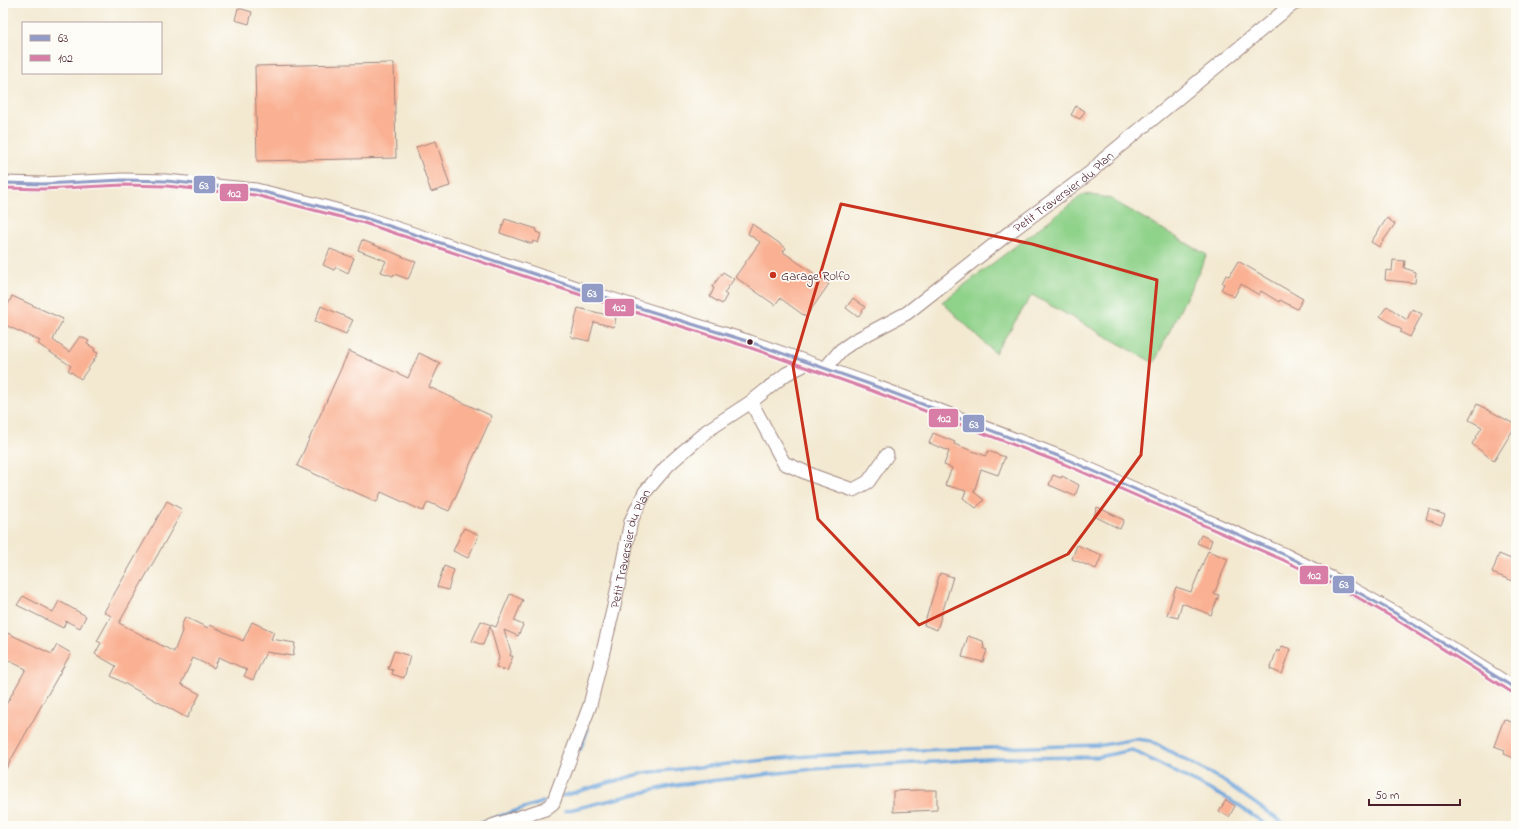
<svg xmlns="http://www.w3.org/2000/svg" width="1519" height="829" font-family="'Indie Flower',sans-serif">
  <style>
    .green { fill: #8fd28a; stroke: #6c785a }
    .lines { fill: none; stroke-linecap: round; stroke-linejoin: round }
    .stream { stroke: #6da5dc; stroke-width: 3.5 }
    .building { fill: #fab092 }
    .minor-casing { stroke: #9e847e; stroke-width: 15 }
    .minor { stroke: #fff; stroke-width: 13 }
    .bus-1-casing { stroke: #fdfcf7; stroke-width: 6 }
    .bus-2-casing { stroke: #fdfcf7; stroke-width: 6 }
    .bus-1 { stroke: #929cc6; stroke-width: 3 }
    .bus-2 { stroke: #d77da6; stroke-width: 3 }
    .marked { fill: none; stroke: #c8321e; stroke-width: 3; stroke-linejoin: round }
    .poi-dot { fill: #c8321e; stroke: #fdfcf7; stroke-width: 1.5 }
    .bus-dot { fill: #4a1f2b; stroke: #fdfcf7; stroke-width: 1.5 }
    .labels { text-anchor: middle; stroke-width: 3.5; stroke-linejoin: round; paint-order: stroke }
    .street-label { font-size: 13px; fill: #4a1f2b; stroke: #fdfcf7 }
    .poi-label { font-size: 13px; fill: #4a1f2b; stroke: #fdfcf7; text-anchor: start }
    .line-badge { stroke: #fdfcf7; stroke-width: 1.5 }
    .badge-label { font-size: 11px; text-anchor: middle; font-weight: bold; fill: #fff }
  </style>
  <rect width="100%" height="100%" fill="#fdfcf7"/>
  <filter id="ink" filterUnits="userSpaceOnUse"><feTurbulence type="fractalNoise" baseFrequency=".025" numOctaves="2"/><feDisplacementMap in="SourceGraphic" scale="8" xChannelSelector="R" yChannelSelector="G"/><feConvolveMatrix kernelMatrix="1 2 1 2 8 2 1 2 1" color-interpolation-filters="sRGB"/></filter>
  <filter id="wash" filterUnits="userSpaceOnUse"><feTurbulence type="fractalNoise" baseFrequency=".012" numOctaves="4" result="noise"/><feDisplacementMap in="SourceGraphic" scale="16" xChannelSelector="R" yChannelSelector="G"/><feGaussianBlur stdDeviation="0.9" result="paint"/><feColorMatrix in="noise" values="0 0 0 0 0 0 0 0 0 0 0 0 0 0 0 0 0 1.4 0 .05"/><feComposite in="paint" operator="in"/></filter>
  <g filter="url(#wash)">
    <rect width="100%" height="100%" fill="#f3e9d1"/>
    <!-- green -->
    <polygon class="green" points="1084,194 1109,198 1207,255 1154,363 1032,295 995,353 942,302"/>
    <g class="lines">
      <!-- stream -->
      <g class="stream">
        <polyline points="580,750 588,729"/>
        <polyline points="562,796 643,773 794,757 920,750 1103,745 1136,739 1151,741 1222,780 1287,826"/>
        <polyline points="565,811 675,785 813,769 1002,758 1098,757 1132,750 1230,800 1268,826"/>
        <polyline points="3,825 5,826"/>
        <polyline points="470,826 543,802"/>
        <polyline points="514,826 545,817"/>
      </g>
    </g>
    <g id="blocks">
      <!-- building -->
      <g class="building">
        <polygon points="238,8 252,12 249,24 235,20"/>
        <polygon points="394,63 396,158 257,161 255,66"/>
        <polygon points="1076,106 1085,111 1080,119 1071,115"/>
        <polygon points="436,141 450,186 431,192 416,147"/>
        <polygon points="1387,218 1395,224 1379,247 1371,242"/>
        <polygon points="505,219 537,229 536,232 541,234 538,243 533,241 532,244 500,233"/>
        <polygon points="752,224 786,248 783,252 829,284 806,317 780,298 775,305 735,277 760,242 748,234"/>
        <polygon points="362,240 416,262 408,279 394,274 393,276 381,272 386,261 358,250"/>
        <polygon points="330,249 354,258 348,273 336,267 334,270 323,265"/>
        <polygon points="1393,260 1405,261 1404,268 1416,272 1415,283 1385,280 1386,270 1392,271"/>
        <polygon points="1238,261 1303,299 1297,309 1280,300 1279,302 1261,291 1259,295 1241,284 1234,297 1221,289 1224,284 1222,283 1226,275 1229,276"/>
        <polygon points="723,272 734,279 724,293 727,295 722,304 710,297 714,288 712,287"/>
        <polygon points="12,296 63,319 53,340 69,352 80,336 89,341 87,344 95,349 94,351 98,353 96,357 81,379 68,370 71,366 38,344 40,341 3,324 3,316"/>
        <polygon points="853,298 865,307 858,317 846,308"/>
        <polygon points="321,306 353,320 346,334 315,321"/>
        <polygon points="1387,306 1407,320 1412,309 1422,314 1410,337 1400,332 1402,330 1380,316"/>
        <polygon points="578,308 616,317 614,327 594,322 589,341 571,337"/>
        <polygon points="349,351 408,378 419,353 440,363 429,387 492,416 449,511 428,502 423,511 381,492 377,502 297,466"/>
        <polygon points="1477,404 1516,425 1494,461 1472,444 1482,427 1469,420"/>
        <polygon points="933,433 955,442 954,444 986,456 988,451 1005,457 998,475 981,469 974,492 984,500 976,508 963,498 966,491 945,485 952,468 944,465 949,451 929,443"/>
        <polygon points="1053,475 1061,478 1062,476 1079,485 1075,496 1049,485"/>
        <polygon points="167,501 183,510 119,623 174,652 182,631 181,627 185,617 208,628 210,625 243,641 252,622 274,632 271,639 295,643 293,656 266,652 253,680 244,676 247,670 219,657 214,668 193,658 181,684 200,694 187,718 111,676 116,666 95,654 101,643 97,641 111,616 104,612"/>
        <polygon points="1097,507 1124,520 1120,529 1094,516"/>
        <polygon points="1429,509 1445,515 1441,525 1426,519"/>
        <polygon points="464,528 479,535 468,558 453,551"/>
        <polygon points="1201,535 1212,540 1209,548 1197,543"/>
        <polygon points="1077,545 1102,555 1096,569 1072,559"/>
        <polygon points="1208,551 1228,559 1214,594 1219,595 1211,615 1182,603 1178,618 1167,615 1176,587 1191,592"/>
        <polygon points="1499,554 1516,561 1516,582 1492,573"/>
        <polygon points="444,566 454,570 448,590 437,587"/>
        <polygon points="940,573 953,577 937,630 924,625"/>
        <polygon points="510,594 523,600 514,621 523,625 518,636 504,630 511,652 510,656 513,656 507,671 504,669 503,671 502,669 496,667 499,658 490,626 483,645 472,641 481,621 496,627"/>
        <polygon points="23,596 53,612 59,601 86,616 80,628 66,621 63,628 17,605"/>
        <polygon points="3,631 52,654 57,645 71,653 3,774 3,710 26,669 3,658"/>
        <polygon points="968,636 983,641 984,649 987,650 983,662 962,657"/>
        <polygon points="1282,646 1291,649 1282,674 1270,669 1277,650 1280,652"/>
        <polygon points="394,651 410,656 404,678 392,674 393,670 388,669"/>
        <polygon points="1504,719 1516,724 1516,759 1504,754 1505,750 1494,746"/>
        <polygon points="918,790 937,790 937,810 893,812 893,791"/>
        <polygon points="1226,800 1235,806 1229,817 1219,811"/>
      </g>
    </g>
  </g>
  <g filter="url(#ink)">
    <use href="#blocks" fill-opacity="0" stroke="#9e847e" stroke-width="1"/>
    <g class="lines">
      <!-- minor casing -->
      <g class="minor-casing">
        <g id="minor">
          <polyline points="3,183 43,184 123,180 166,181 256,190 306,202 365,218 598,295 750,342 872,385 1066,459 1285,555 1343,584 1395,613 1516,689"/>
          <path id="s1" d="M826,369L829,364L841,350L854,341L907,313L1014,229L1091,172L1104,159L1289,7L1295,3"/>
          <polyline points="751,402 784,463 814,476 853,490 868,482 887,455"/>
          <path id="s2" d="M492,826L545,809L553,803L590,705L614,606L631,521L645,492L669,464L708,430L751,402L786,374L802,366L805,362"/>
        </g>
      </g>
      <!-- minor -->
      <use href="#minor" class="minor"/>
      <!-- bus-1 casing -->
      <g class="bus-1-casing">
        <polyline id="bus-1" points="3,183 43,184 123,180 166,181 256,190 365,218 598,295 750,342 872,385 1066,459 1285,555 1343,584 1395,613 1516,689"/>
      </g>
      <!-- bus-2 casing -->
      <g class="bus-2-casing">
        <polyline id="bus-2" points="3,188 43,189 123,185 166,186 255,195 364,223 596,300 748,347 870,390 1064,464 1283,560 1341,588 1392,617 1513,693"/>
      </g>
      <!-- bus-1 -->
      <use href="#bus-1" class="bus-1"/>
      <!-- bus-2 -->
      <use href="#bus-2" class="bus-2"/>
    </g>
  </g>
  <!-- marked area -->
  <path class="marked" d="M841,204L1032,244L1157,280L1141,455L1068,554L919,625L818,519L793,366Z"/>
  <!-- markers -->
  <circle class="poi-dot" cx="773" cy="275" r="4"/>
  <circle class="bus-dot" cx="750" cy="342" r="3.5"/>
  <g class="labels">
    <!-- street labels -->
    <g class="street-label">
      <text dy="5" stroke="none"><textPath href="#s1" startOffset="298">Petit Traversier du Plan</textPath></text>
      <text dy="5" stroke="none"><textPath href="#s2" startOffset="332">Petit Traversier du Plan</textPath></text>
    </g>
    <!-- poi labels -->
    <g class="poi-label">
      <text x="781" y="280">Garage Rolfo</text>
    </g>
  </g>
  <g class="line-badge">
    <rect x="193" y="175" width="23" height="19" rx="4" fill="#929cc6"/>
    <rect x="219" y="183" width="30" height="19" rx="4" fill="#d77da6"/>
    <rect x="581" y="283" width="23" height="20" rx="4" fill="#929cc6"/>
    <rect x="604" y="298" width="31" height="19" rx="4" fill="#d77da6"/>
    <rect x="928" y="408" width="31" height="20" rx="4" fill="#d77da6"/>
    <rect x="962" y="414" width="23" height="19" rx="4" fill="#929cc6"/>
    <rect x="1299" y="565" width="30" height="20" rx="4" fill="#d77da6"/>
    <rect x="1332" y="575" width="23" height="19" rx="4" fill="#929cc6"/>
  </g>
  <g class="badge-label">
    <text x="204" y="189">63</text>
    <text x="234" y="197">102</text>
    <text x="592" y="297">63</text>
    <text x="619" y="311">102</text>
    <text x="944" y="422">102</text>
    <text x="974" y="428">63</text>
    <text x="1314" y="579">102</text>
    <text x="1344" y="588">63</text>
  </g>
  <!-- margin -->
  <rect width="1519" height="829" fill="none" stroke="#fdfcf7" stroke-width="16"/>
  <!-- legend -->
  <rect x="22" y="22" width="140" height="52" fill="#fdfcf7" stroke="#b5a4a5"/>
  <rect x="30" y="35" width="20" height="6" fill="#929cc6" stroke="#b5a4a5"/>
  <text x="58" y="42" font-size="12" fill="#4a1f2b">63</text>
  <rect x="30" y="55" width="20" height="6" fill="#d77da6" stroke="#b5a4a5"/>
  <text x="58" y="62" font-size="12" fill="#4a1f2b">102</text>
  <!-- scale -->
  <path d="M1369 799v6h91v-6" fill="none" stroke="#4a1f2b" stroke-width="2"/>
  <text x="1375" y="799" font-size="12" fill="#4a1f2b" stroke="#fdfcf7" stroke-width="3" paint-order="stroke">50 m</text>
</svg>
